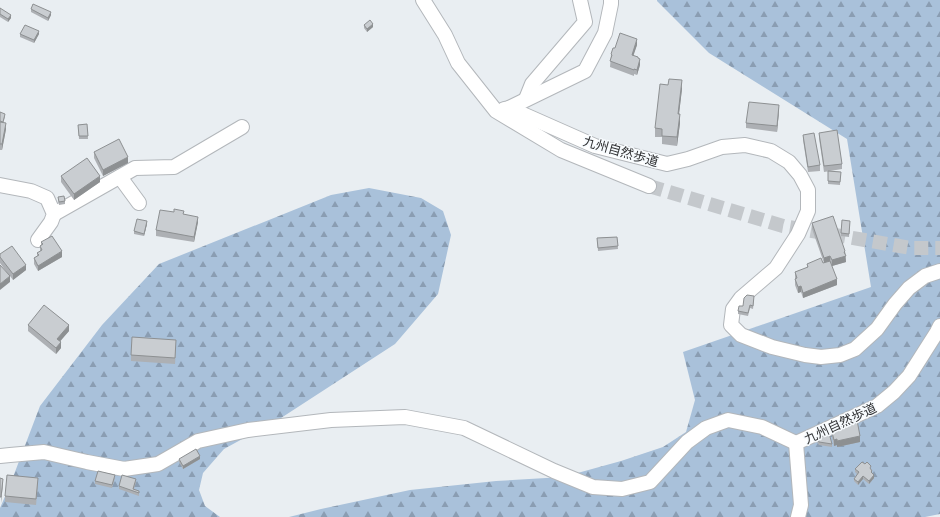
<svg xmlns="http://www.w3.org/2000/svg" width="940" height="517" font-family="'Space Grotesk','Noto Sans JP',sans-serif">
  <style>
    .forest { fill: url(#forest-firs) }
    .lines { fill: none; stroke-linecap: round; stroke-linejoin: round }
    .minor-tunnel { stroke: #c4c8cc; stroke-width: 14; stroke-dasharray: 14 7; stroke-linecap: butt }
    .minor-casing { stroke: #b3b7bb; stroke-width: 16 }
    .minor { stroke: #fff; stroke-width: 14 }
    .wall { fill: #adb0b4 }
    .shaded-wall { fill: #8d9092 }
    .building { fill: #c9cdd1; stroke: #8d9092 }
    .labels { text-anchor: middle; stroke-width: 3; stroke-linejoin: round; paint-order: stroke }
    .street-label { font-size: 13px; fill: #313234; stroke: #f7fbfe }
  </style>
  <defs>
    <pattern id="forest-firs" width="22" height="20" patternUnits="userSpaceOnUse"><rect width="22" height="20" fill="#a9c1da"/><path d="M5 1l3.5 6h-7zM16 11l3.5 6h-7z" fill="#8a9db2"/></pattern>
  </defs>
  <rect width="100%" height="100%" fill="#e9eef2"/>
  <!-- forest -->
  <g class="forest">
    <polygon points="657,0 940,0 940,514 925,517 289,517 321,509 410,490 496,481 563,477 621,461 663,447 686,432 695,400 683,352 871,287 847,139 709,53 657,1"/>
    <polygon points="369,188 421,198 443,211 451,235 438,294 395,344 281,418 224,449 203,473 199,490 205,506 220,517 0,517 0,508 10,485 40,406 102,325 159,264 331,195"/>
  </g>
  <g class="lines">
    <!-- minor-tunnel -->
    <polyline class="minor-tunnel" points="649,186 783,226 911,248 940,248"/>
    <!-- minor casing -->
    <g class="minor-casing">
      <g id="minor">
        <polyline points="423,0 445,35 458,63 496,111 561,150 649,186"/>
        <polyline points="526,99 532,84 585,22 580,0"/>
        <polyline points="509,108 595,146 667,164 688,159 722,147 745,145 771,151 789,162 800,175 808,190 808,211 798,234 776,268 741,298 733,309 731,325 741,335 772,347 805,355 821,357 840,355 855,349 877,329 895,304 909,288 925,276 940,271"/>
        <polyline points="504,109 509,108 585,71 605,33 611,4 611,0"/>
        <polyline points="120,177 139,203"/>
        <polyline points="0,185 31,191 47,198 54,214 51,222 38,240"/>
        <polyline points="54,214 135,168 174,167 242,127"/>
        <polyline points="796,443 877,406 894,392 909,376 937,332 940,326"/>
        <polyline points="796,443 801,505 798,517"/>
        <polyline points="0,456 10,455 44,452 87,462 124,469 158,464 198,441 248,430 331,420 405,417 464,428 554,471 593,487 622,489 650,482 687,442 706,428 728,420 762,427 796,443"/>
      </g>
    </g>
    <!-- minor -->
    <use href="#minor" class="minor"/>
  </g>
  <!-- wall -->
  <g class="wall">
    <polygon points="0,8 11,18 8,22 0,17"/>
    <polygon points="31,9 51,15 48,21 31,12"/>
    <polygon points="364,25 373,27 367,32 364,28"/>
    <polygon points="20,34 39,34 34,43 20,37"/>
    <polygon points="637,45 633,55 638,58 640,65 637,75 634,74 634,76 610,67 611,54 615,48"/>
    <polygon points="682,89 679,114 680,123 677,146 662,144 662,137 655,137 655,128"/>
    <polygon points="779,111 777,132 746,128 746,123"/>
    <polygon points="0,112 5,117 3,123 6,129 2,150 0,150"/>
    <polygon points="87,124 88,139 79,139 78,125"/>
    <polygon points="819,133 842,164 842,169 824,172 819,138"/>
    <polygon points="803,135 820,165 820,171 808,172 803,140"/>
    <polygon points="94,152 128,163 103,176 94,158"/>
    <polygon points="828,171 841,172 840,185 828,184"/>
    <polygon points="61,176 100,182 74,200 61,182"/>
    <polygon points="58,197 65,201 65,204 59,205"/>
    <polygon points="184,214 198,222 194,242 156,236 156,230"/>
    <polygon points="812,223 845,251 846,262 832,266 837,285 803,298 801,292 798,293 795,285 795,272 807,268 807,264 824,263 812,229"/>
    <polygon points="850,223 849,237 841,236 841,233"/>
    <polygon points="147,224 144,236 134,234 134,231"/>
    <polygon points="617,237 618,249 598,251 597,238"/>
    <polygon points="41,242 62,257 38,271 34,264 34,258 37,256 37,253 40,251 40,246 41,245"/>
    <polygon points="0,254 26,270 13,280 10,276 10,282 9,276 0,263"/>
    <polygon points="754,299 753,309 750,308 748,316 738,314 738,311"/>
    <polygon points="28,325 69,331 60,341 61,348 56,354 28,331"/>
    <polygon points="176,346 175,364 131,361 131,355"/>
    <polygon points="851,421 860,442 837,447 837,445 834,446 832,437 832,432 834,431 834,428 851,424"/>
    <polygon points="817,439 832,444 832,447 819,445 817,442"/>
    <polygon points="179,459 200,459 183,469 179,462"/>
    <polygon points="855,469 871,469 874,478 869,484 863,479 858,485 854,481 854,479 857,474 855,472"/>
    <polygon points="115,478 112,488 95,484 95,481"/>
    <polygon points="136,482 134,489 139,493 139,496 119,489 119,486"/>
    <polygon points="38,484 36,505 5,502 5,496"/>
  </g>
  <!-- shaded-wall -->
  <g class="shaded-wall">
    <polygon points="51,12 51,15 48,21 48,18"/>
    <polygon points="11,15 11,18 8,22 8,19"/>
    <polygon points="373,24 373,27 367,32 367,29"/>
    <polygon points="39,31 39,34 34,43 34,40"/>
    <polygon points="637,39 637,45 632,60 632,55"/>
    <polygon points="640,59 640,65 637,75 637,70"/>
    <polygon points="682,80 682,89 678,122 678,114"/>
    <polygon points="779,105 779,111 777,132 777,126"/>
    <polygon points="680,114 680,123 677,146 677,137"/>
    <polygon points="6,123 6,129 2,150 2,144"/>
    <polygon points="128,157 128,163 103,176 103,170"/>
    <polygon points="100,176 100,182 74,200 74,194"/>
    <polygon points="198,217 198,222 194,242 194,237"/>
    <polygon points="147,221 147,224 144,236 144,234"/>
    <polygon points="62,251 62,257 38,271 38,266"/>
    <polygon points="845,251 846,262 832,266 832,260"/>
    <polygon points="830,256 830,262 824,264 824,258"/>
    <polygon points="26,265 26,270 13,280 13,274"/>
    <polygon points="10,276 10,282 0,290 0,284"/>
    <polygon points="837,279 837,285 803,298 803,293"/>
    <polygon points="801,286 801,292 798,293 798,287"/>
    <polygon points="69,325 69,331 57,345 57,339"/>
    <polygon points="61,342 61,348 56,354 56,348"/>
    <polygon points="860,436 860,442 837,447 837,441"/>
    <polygon points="837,439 837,445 834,446 834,440"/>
    <polygon points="200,456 200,459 183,469 183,466"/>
    <polygon points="874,475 874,478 869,484 869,481"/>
    <polygon points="863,476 863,479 858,485 858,482"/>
    <polygon points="3,479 3,484 1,503 1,497"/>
  </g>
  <!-- building -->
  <g class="building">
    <polygon points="33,4 51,12 48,18 31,9"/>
    <polygon points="0,8 11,15 8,19 0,14"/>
    <polygon points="370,20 373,24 367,29 364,25"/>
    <polygon points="25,25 39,31 34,40 20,34"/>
    <polygon points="620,33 637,39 632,55 638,57 638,58 640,59 637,70 634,69 634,70 610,61 612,55 611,54 613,48 615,48"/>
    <polygon points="669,79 682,80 678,114 680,114 677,137 662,136 662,129 655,128 660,84 668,85"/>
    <polygon points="749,102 779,105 777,126 746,123"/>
    <polygon points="0,112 5,114 3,122 0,121"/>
    <polygon points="0,122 6,123 2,144 0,144"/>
    <polygon points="87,124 88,136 79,136 78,125"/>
    <polygon points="837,130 842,164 824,166 819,133"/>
    <polygon points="814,133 820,165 808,167 803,135"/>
    <polygon points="119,139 128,157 103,170 94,152"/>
    <polygon points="87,158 100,176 74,194 61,176"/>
    <polygon points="828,171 841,172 840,182 828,181"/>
    <polygon points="64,196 65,201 59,202 58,197"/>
    <polygon points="174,209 184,211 183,214 198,217 194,237 156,230 160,210 174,212"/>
    <polygon points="833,216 845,251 844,252 846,256 832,260 830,256 824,258 812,223"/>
    <polygon points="137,219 147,221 144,234 134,231"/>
    <polygon points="842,220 850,221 849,234 841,233"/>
    <polygon points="52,236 62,251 38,266 34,258 39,255 37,253 42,250 40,246 43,244 41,242"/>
    <polygon points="617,237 618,246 598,248 597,238"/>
    <polygon points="12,246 26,265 13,274 0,257 0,254"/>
    <polygon points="821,258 823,263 830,261 837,279 803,293 801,286 798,287 795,279 797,278 795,272 808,267 807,264"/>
    <polygon points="0,265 10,276 0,284"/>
    <polygon points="747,295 754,296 753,306 750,305 748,313 738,311 739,306 743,306 744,298"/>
    <polygon points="44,305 69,325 57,339 61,342 56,348 28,325"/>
    <polygon points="132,337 176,340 175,358 131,355"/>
    <polygon points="857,420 860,436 837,441 837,439 834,440 832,432 835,431 834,428 852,424 851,421"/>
    <polygon points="829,433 832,444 819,442 817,439"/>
    <polygon points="196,449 200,456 183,466 179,459"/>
    <polygon points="862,462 865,464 867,462 871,466 870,468 872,471 871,472 874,475 869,481 863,476 858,482 854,479 859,472 855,469"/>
    <polygon points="98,471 115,475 112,485 95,481"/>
    <polygon points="7,475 38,478 36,499 5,496"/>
    <polygon points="122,475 136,479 133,489 139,491 139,493 119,486"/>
    <polygon points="0,478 3,479 1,497 0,497"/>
  </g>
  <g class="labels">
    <!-- street labels -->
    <g class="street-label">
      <text transform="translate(621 151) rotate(16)" y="5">九州自然歩道</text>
      <text transform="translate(840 423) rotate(-25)" y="5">九州自然歩道</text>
    </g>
  </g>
</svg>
